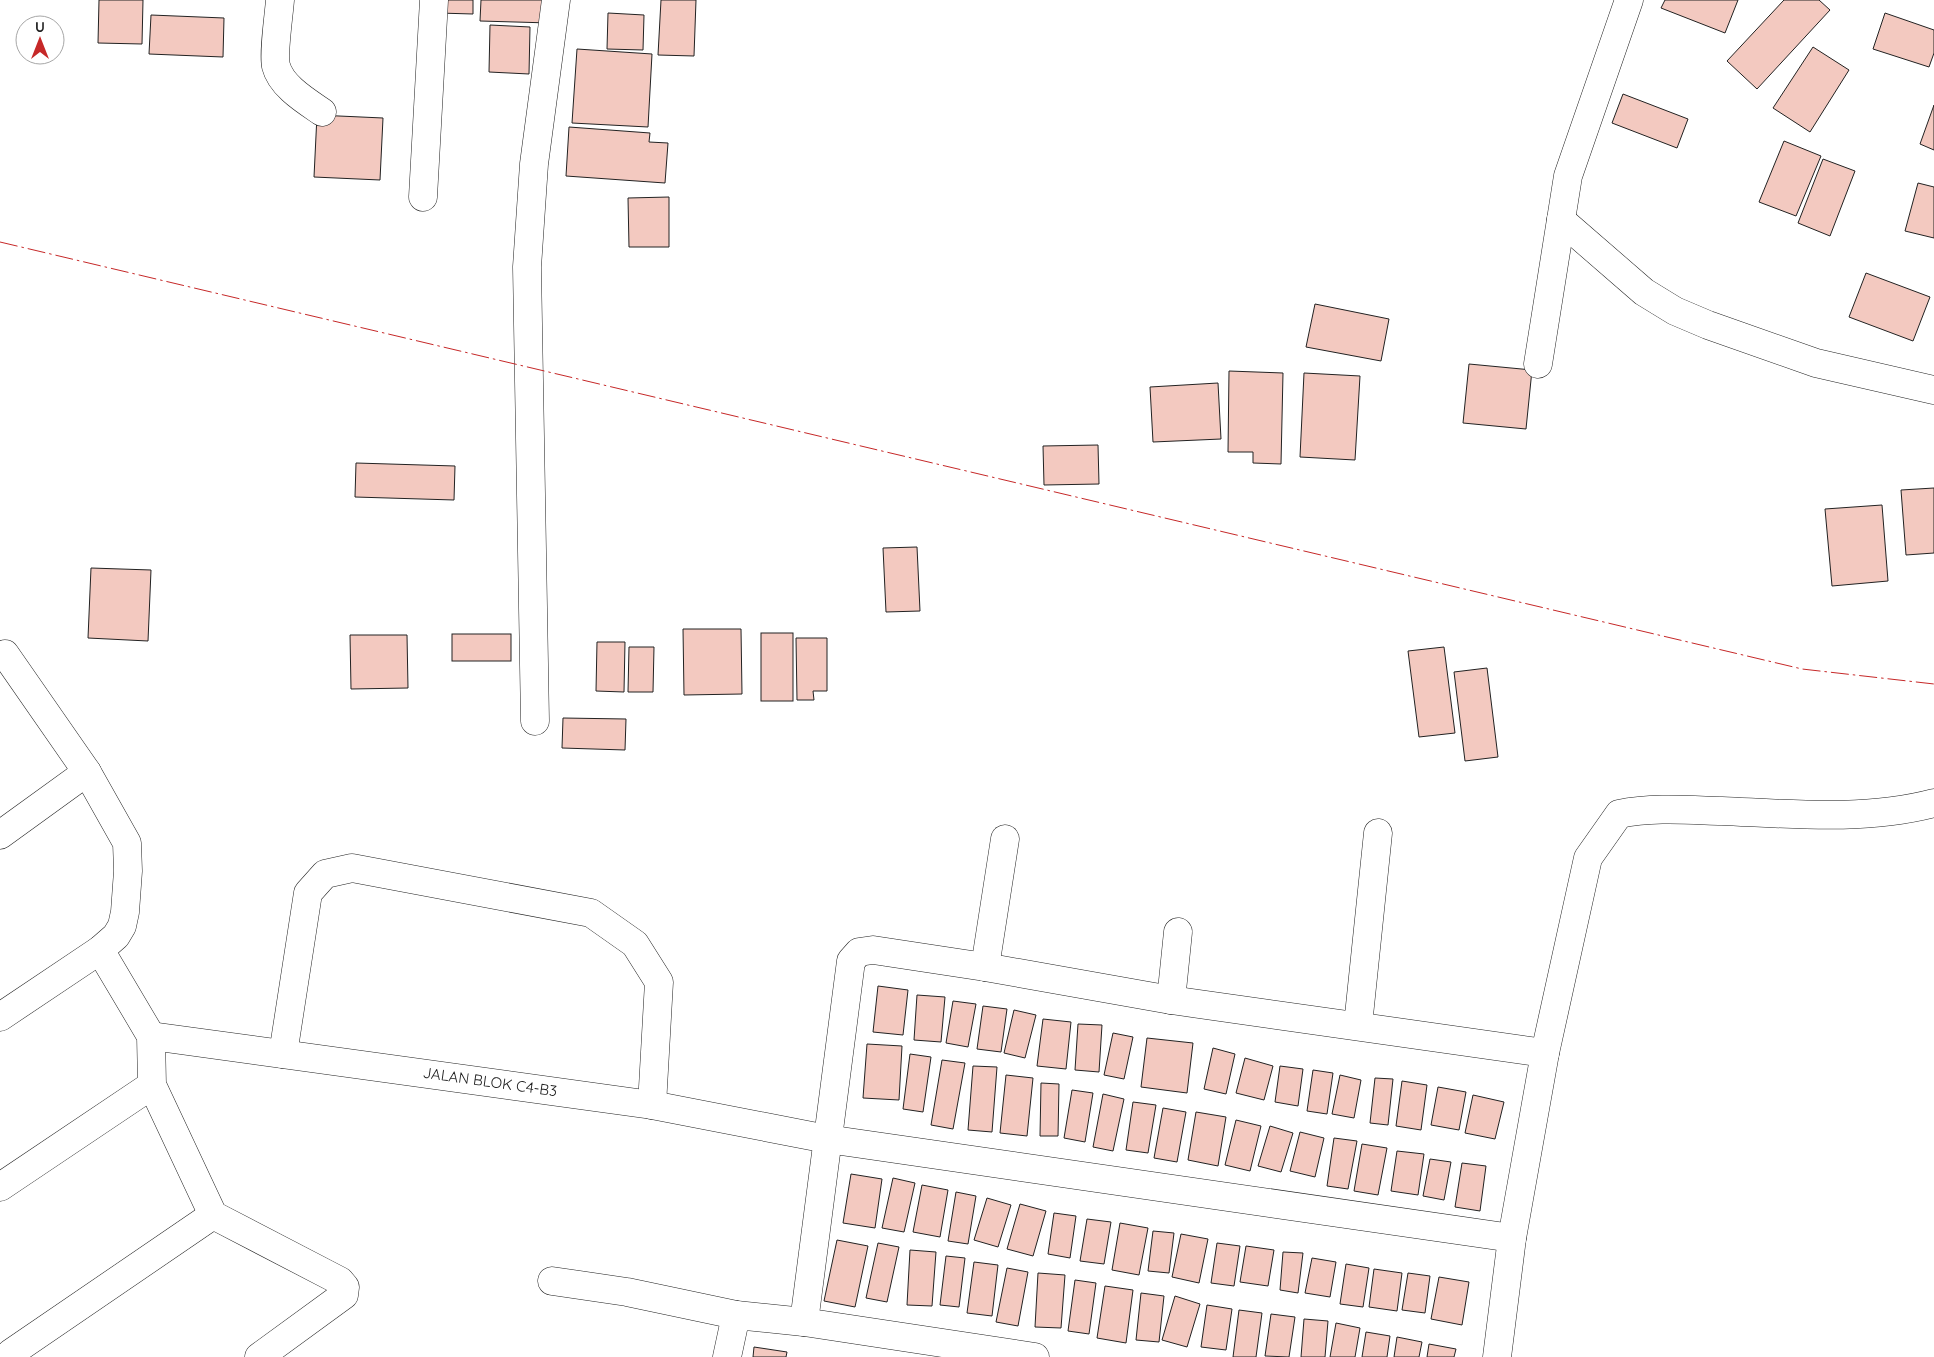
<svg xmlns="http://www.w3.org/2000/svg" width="1934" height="1357" font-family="Quicksand,sans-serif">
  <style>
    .building { fill: #f3c9c0; stroke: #222 }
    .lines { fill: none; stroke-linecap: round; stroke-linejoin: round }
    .minor-casing { stroke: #222; stroke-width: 29 }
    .minor { stroke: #fff; stroke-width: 28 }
    .power { stroke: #c62828; stroke-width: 1; stroke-dasharray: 18 4 2.5 4; stroke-linecap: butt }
    .labels { text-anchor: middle; stroke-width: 4; stroke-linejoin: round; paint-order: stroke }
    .street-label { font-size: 15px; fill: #222; stroke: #fff }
  </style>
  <rect width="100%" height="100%" fill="#fff"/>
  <!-- building -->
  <g class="building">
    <polygon points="99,0 143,0 142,44 98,43"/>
    <polygon points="438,0 473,0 473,14 438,13"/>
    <polygon points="481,0 551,0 550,23 480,21"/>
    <polygon points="661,0 696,0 694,56 658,55"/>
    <polygon points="1665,0 1738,0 1725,33 1661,8"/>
    <polygon points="1784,0 1819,0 1830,10 1757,89 1727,61"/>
    <polygon points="608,13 644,15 643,50 607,49"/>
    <polygon points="1885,13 1934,30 1934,53 1929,67 1873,49"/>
    <polygon points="151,15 224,18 223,57 149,54"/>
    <polygon points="490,25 530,27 529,74 489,72"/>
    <polygon points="1813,47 1849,70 1810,132 1773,108"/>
    <polygon points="577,49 652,54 648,127 572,123"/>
    <polygon points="1623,94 1688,119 1677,148 1612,123"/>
    <polygon points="1934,105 1934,150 1920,144"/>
    <polygon points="317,115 383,118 380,180 314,177"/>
    <polygon points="569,127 650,133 649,142 668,143 665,183 566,176"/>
    <polygon points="1784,141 1821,156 1796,216 1759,202"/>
    <polygon points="1823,159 1855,171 1830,236 1798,223"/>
    <polygon points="1918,183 1934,187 1934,238 1905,231"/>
    <polygon points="669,197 669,247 629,247 628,198"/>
    <polygon points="1866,273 1930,297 1913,341 1849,317"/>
    <polygon points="1315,304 1389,319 1381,361 1306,347"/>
    <polygon points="1469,364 1532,370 1526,429 1463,423"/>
    <polygon points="1229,371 1283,373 1281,464 1253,463 1253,452 1228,452"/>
    <polygon points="1304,373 1360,376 1355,460 1300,457"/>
    <polygon points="1218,383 1221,439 1153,442 1150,387"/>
    <polygon points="1098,445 1099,484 1044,485 1043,446"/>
    <polygon points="356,463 455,466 454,500 355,497"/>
    <polygon points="1934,488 1934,553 1906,555 1901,490"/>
    <polygon points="1882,505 1888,581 1832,586 1825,509"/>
    <polygon points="917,547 920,611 886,612 883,548"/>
    <polygon points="91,568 151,570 148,641 88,638"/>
    <polygon points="683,629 741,629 742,694 684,695"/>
    <rect x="761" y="633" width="32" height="68"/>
    <rect x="452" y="634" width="59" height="27"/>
    <polygon points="350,635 407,635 408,688 351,689"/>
    <polygon points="796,638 827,638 827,691 813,691 814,700 797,700"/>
    <polygon points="597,642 625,642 624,692 596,691"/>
    <polygon points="629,647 654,647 653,692 628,692"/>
    <polygon points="1444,647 1455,733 1419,737 1408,651"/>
    <polygon points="1487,668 1498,757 1465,761 1454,672"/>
    <polygon points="563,718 626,719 625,750 562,748"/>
    <polygon points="878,986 908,990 903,1035 873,1032"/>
    <polygon points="917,995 945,997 941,1042 914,1040"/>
    <polygon points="953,1001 976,1004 968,1047 946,1043"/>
    <polygon points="983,1006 1007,1009 1001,1052 977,1049"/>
    <polygon points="1014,1010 1036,1015 1025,1058 1004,1053"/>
    <polygon points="1043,1019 1071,1022 1066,1069 1037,1066"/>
    <polygon points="1078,1024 1102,1025 1099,1072 1075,1070"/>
    <polygon points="1113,1033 1133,1037 1124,1079 1104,1075"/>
    <polygon points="1147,1038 1193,1043 1187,1093 1141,1087"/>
    <polygon points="867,1044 902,1046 899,1100 863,1098"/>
    <polygon points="1213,1048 1235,1054 1226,1094 1204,1089"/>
    <polygon points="910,1054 931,1057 923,1112 903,1109"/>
    <polygon points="1245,1058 1273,1066 1264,1100 1236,1093"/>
    <polygon points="942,1060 965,1063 953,1129 931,1125"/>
    <polygon points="973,1066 997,1067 992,1132 968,1130"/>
    <polygon points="1280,1066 1303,1069 1298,1106 1275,1102"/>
    <polygon points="1313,1070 1333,1073 1327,1114 1307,1111"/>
    <polygon points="1006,1075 1033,1078 1027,1136 1000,1133"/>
    <polygon points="1340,1075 1361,1080 1354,1118 1332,1114"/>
    <polygon points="1375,1078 1393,1079 1388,1125 1370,1123"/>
    <polygon points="1402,1081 1427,1085 1421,1130 1396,1126"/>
    <polygon points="1041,1083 1059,1084 1058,1136 1040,1136"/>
    <polygon points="1438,1087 1466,1092 1459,1130 1431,1125"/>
    <polygon points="1072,1090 1093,1093 1085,1142 1064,1138"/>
    <polygon points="1103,1094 1124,1099 1113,1151 1093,1147"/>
    <polygon points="1473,1095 1504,1102 1495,1139 1465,1133"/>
    <polygon points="1133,1102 1156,1105 1148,1153 1126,1150"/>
    <polygon points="1163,1108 1186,1112 1177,1162 1154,1158"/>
    <polygon points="1196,1112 1226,1117 1218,1166 1188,1160"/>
    <polygon points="1236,1120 1261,1126 1250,1171 1225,1165"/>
    <polygon points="1270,1126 1293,1133 1281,1172 1258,1166"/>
    <polygon points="1300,1132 1324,1138 1315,1177 1290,1171"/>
    <polygon points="1334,1138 1357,1141 1348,1189 1327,1186"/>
    <polygon points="1362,1144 1387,1148 1378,1195 1354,1191"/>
    <polygon points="1397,1151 1424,1154 1418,1195 1391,1191"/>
    <polygon points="1430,1159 1451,1162 1444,1200 1423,1196"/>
    <polygon points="1462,1163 1486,1166 1480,1211 1455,1207"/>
    <polygon points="851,1174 882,1179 875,1228 843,1223"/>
    <polygon points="893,1178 915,1183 904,1232 882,1228"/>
    <polygon points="922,1185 948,1190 940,1237 913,1232"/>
    <polygon points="956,1192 976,1196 968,1244 948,1241"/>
    <polygon points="987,1198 1011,1205 998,1247 974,1240"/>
    <polygon points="1020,1204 1046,1211 1033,1256 1007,1249"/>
    <polygon points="1054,1213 1076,1216 1070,1258 1048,1254"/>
    <polygon points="1087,1219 1111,1222 1104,1264 1080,1261"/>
    <polygon points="1120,1223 1148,1228 1139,1275 1112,1270"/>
    <polygon points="1153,1231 1174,1233 1169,1273 1148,1271"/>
    <polygon points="1181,1234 1208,1239 1199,1283 1172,1277"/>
    <polygon points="837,1240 868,1246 855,1307 824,1301"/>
    <polygon points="878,1243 899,1247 887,1302 866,1298"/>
    <polygon points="1217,1243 1240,1246 1234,1286 1211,1283"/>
    <polygon points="1246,1246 1274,1250 1268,1286 1240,1282"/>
    <polygon points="910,1250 936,1252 932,1306 907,1305"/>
    <polygon points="1283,1252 1303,1253 1298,1293 1280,1290"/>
    <polygon points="946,1256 965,1258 959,1307 940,1305"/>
    <polygon points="1312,1258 1336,1262 1330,1297 1305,1293"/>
    <polygon points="974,1262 998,1265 992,1316 967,1313"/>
    <polygon points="1346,1264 1369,1268 1363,1307 1340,1304"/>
    <polygon points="1007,1268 1028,1272 1018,1326 996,1322"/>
    <polygon points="1374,1269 1402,1273 1397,1311 1369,1307"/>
    <polygon points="1038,1273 1065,1275 1061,1328 1035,1327"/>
    <polygon points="1408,1273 1430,1276 1425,1313 1402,1310"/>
    <polygon points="1439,1277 1469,1282 1462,1325 1431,1319"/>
    <polygon points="1075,1280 1096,1283 1089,1334 1068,1331"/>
    <polygon points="1105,1286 1133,1290 1126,1343 1097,1338"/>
    <polygon points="1141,1293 1164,1296 1159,1342 1136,1340"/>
    <polygon points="1175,1296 1200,1304 1187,1347 1162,1340"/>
    <polygon points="1207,1305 1232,1309 1226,1350 1201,1347"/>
    <polygon points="1239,1310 1262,1313 1256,1357 1233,1357"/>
    <polygon points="1271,1314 1295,1317 1289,1357 1265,1356"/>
    <polygon points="1304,1319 1328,1321 1325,1357 1301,1357"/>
    <polygon points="1336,1323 1360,1328 1355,1357 1330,1357"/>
    <polygon points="1366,1332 1390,1336 1387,1357 1362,1357"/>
    <polygon points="1397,1337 1422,1342 1419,1357 1394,1357"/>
    <polygon points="1429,1344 1456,1349 1454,1357 1427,1357"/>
    <polygon points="754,1347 787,1352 786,1357 753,1357"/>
  </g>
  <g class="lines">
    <!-- minor casing -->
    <g class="minor-casing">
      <g id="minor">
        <path d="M280,0C279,14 273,54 276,66C281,86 306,101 322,112"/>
        <polyline points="423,197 434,0"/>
        <polyline points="1561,220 1644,292 1675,311 1708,325 1816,363 1934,390"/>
        <polyline points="1538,364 1568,176 1629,0"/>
        <polyline points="0,657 5,654 87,772 127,843 128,871 125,912 122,926 116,936 100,950 151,1036 152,1085 213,1215 340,1281 345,1287 344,1295 259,1357"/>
        <polyline points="535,721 527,267 534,164 556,0"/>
        <polyline points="0,835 87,772"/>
        <polyline points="985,967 1005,839"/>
        <polyline points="1171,1000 1178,932"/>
        <polyline points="0,1017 100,950"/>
        <polyline points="1358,1025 1378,833"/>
        <polyline points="151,1036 652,1105 827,1139 1512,1238"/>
        <polyline points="283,1054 308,893 325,874 352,868 591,913 635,944 659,982 652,1105"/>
        <polyline points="0,1187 152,1085"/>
        <polyline points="552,1281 627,1292 736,1315"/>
        <polyline points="11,1353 213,1215"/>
        <polyline points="727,1357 736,1315 804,1322"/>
        <polyline points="1035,1357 804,1322 851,961 859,952 873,950 985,967 1171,1000 1545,1053"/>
        <path d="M1497,1357L1512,1238L1545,1053L1588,858L1619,814C1653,807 1688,810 1722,811C1792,814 1866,821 1934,803"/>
      </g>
    </g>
    <!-- minor -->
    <use href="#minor" class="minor"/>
    <!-- power -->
    <polyline class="power" points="0,242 1802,669 1934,684"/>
  </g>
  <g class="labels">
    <!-- street labels -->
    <g class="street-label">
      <text transform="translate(490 1082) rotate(8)" y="5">JALAN BLOK C4-B3</text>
    </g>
  </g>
  <!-- north arrow -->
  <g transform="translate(40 40)"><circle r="24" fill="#ffffff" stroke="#a7a7a7"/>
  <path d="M0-4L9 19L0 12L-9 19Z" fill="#c62828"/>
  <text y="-8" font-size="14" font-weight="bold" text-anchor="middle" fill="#222222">U</text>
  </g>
</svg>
